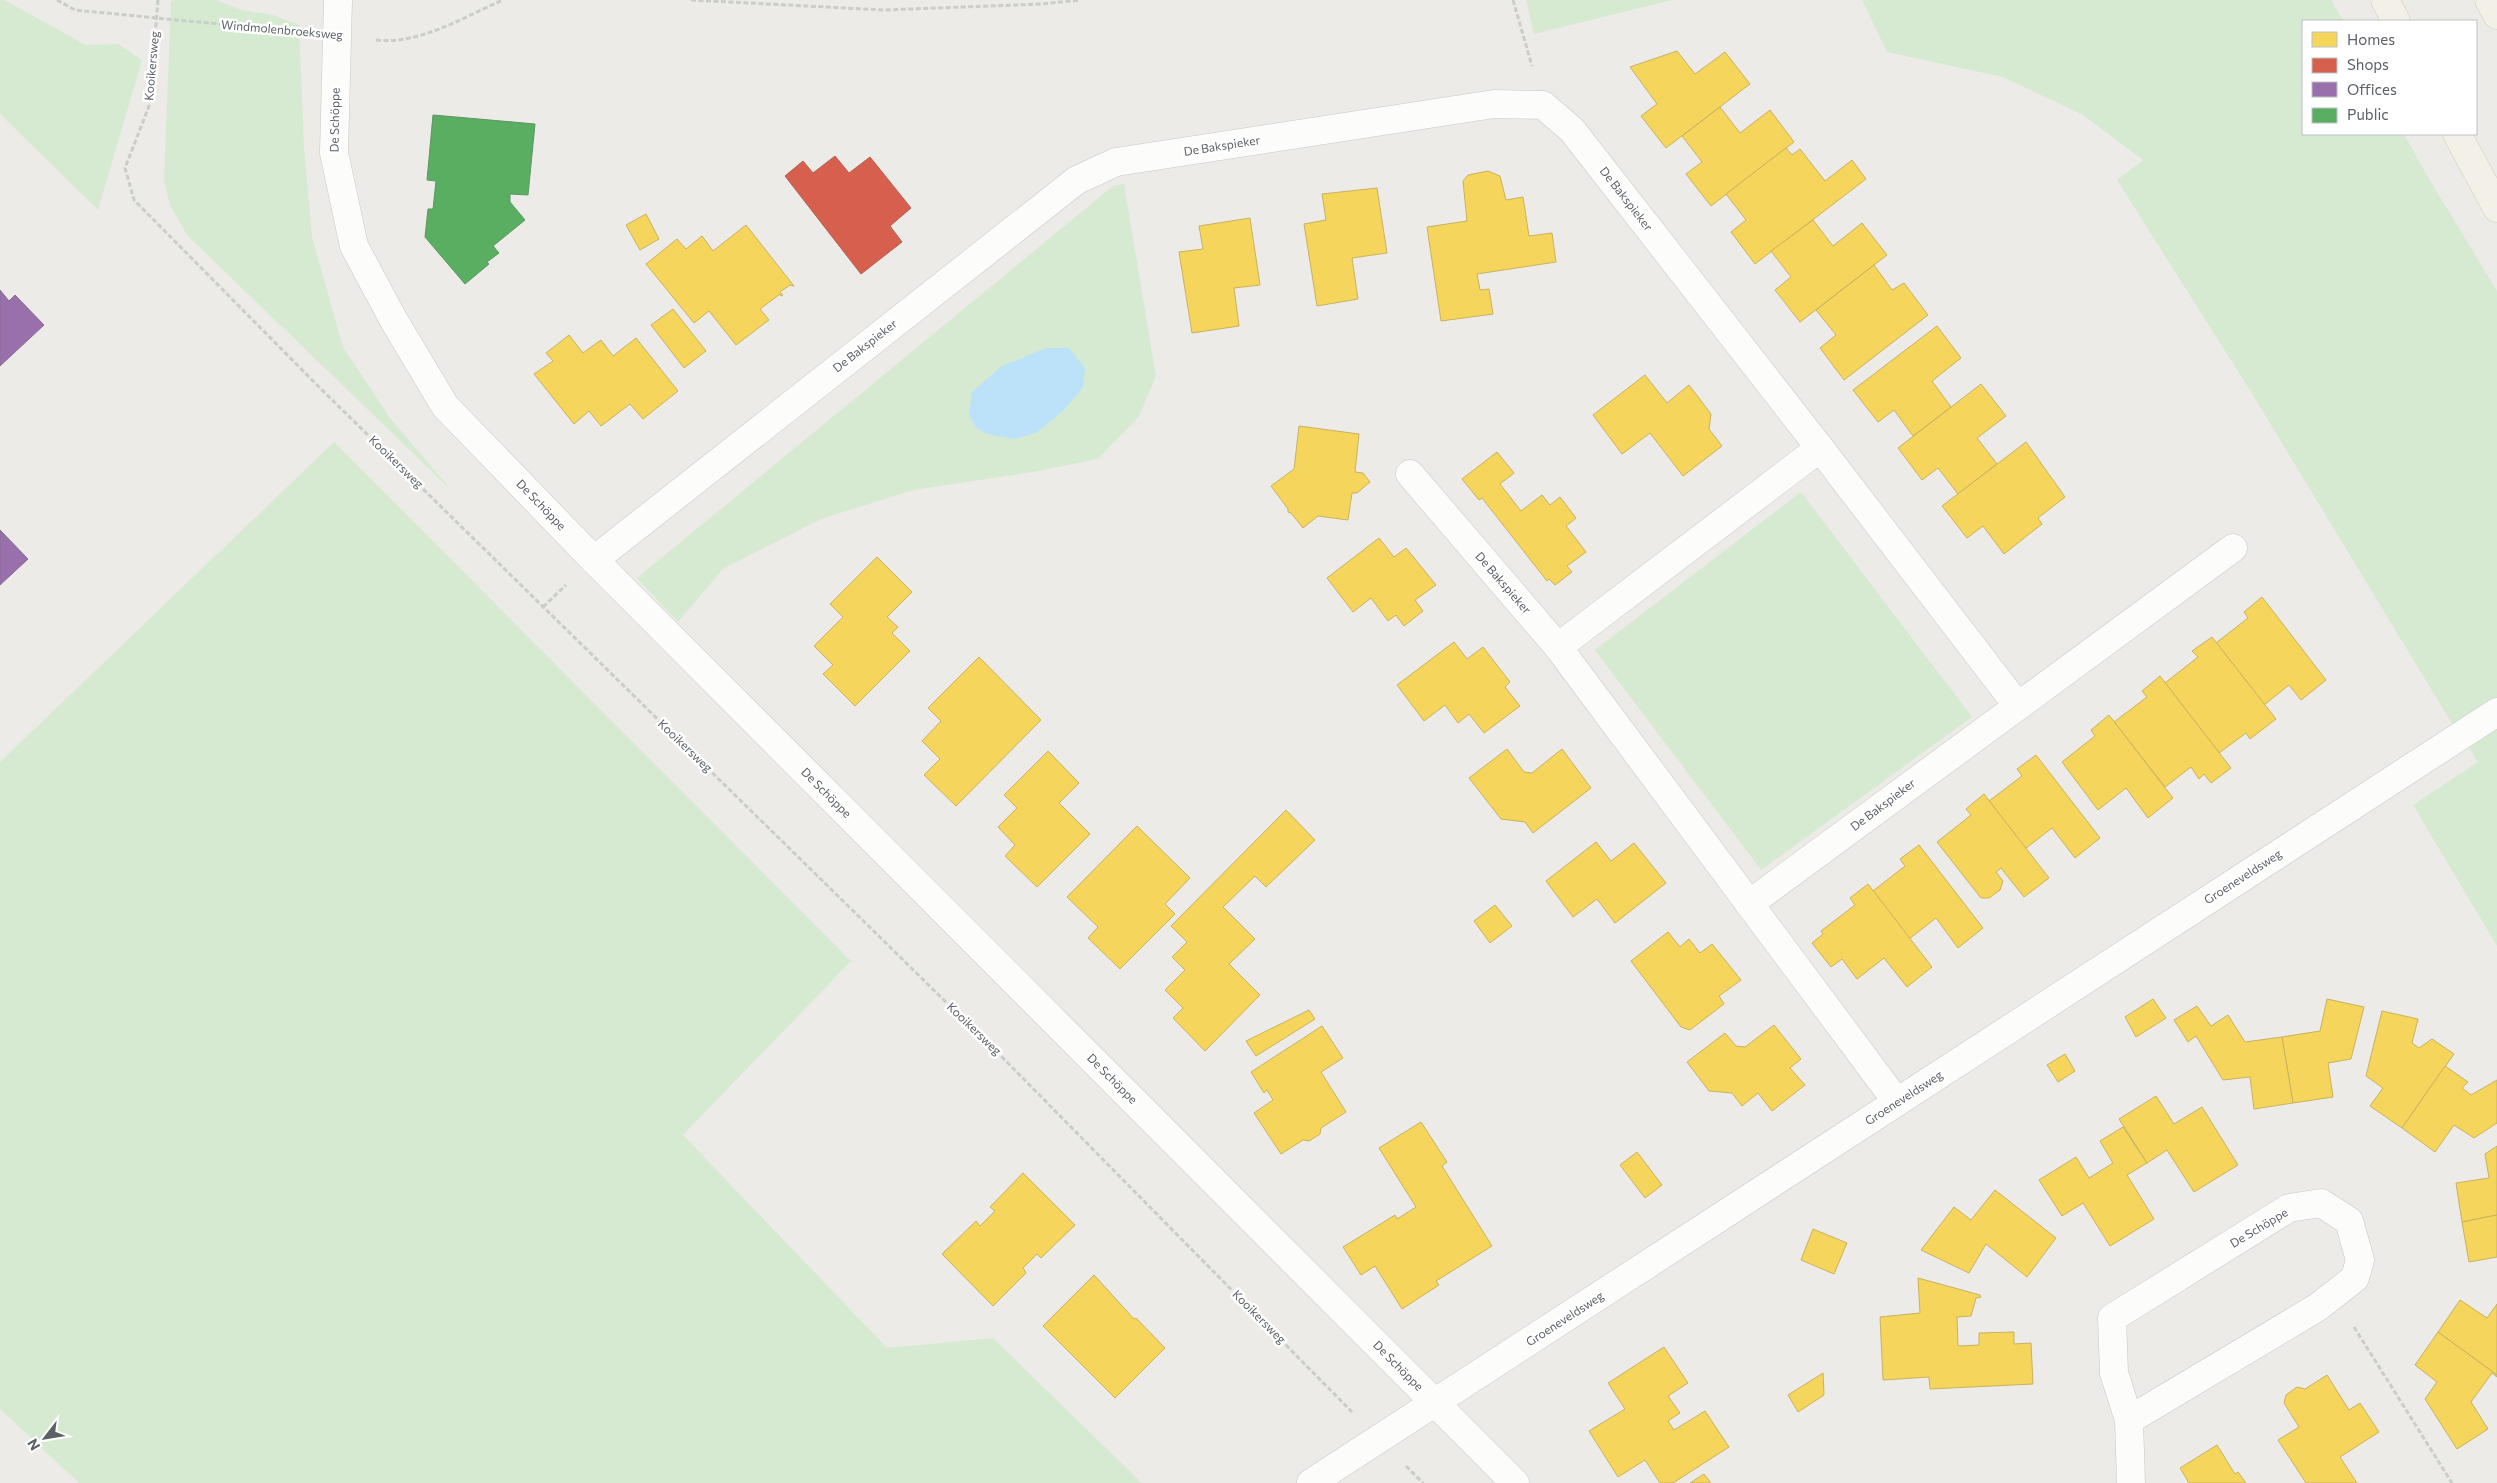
<svg xmlns="http://www.w3.org/2000/svg" width="2497" height="1483" font-family="Commissioner,sans-serif">
  <style>
    .green { fill: #d5ead1 }
    .water { fill: #bbe2f8 }
    .homes { fill: #f6d55c; stroke: #c8b25f }
    .shops { fill: #d6604d; stroke: #b16054 }
    .offices { fill: #9970ab; stroke: #876c96 }
    .public { fill: #5aae61; stroke: #5b9762 }
    .lines { fill: none; stroke-linecap: round; stroke-linejoin: round }
    .minor-casing { stroke: #c8c8c8; stroke-width: 29 }
    .primary-casing { stroke: #d6cab3; stroke-width: 29 }
    .path { stroke: #c9ceca; stroke-width: 3; stroke-dasharray: 5 2.5; stroke-linecap: butt }
    .minor { stroke: #fcfcfb; stroke-width: 28 }
    .primary { stroke: #f3f0e8; stroke-width: 28 }
    .labels { text-anchor: middle; stroke-width: 5; stroke-linejoin: round; paint-order: stroke }
    .street-label { font-size: 12px; fill: #5c6166; stroke: #fff }
  </style>
  <rect width="100%" height="100%" fill="#edebe7"/>
  <!-- green -->
  <g class="green">
    <polygon points="0,0 4,0 86,45 118,44 142,60 98,210 0,114"/>
    <polygon points="174,0 217,0 241,10 273,15 299,25 304,147 312,237 343,347 390,418 453,492 187,235 170,205 164,180 171,2"/>
    <polygon points="1526,0 1672,0 1534,34"/>
    <polygon points="1862,0 2331,0 2343,21 2303,21 2303,134 2404,134 2425,172 2497,291 2497,946 2413,805 2478,762 2451,722 2251,392 2117,180 2143,160 2083,115 2003,77 1887,52"/>
    <polygon points="1124,184 1156,376 1139,416 1098,459 1033,472 913,490 821,519 723,569 678,622 637,578 1113,186"/>
    <polygon points="334,442 851,961 683,1135 887,1348 993,1338 1142,1483 79,1483 0,1409 0,762"/>
    <polygon points="1801,492 1972,717 1761,870 1595,650"/>
  </g>
  <!-- water -->
  <polygon class="water" points="1046,348 1069,348 1085,368 1083,387 1063,411 1036,433 1014,439 987,434 976,428 969,415 972,392 1002,366"/>
  <!-- homes -->
  <g class="homes">
    <polygon points="1677,51 1695,74 1725,52 1750,84 1666,148 1641,116 1657,104 1630,67"/>
    <polygon points="1720,107 1740,133 1770,110 1794,142 1711,206 1686,174 1702,162 1682,136"/>
    <polygon points="1786,148 1792,155 1800,149 1825,181 1852,160 1866,179 1755,264 1731,232 1746,220 1726,194"/>
    <polygon points="1488,171 1500,176 1506,200 1523,197 1529,236 1552,233 1556,262 1477,274 1480,290 1489,289 1493,314 1441,321 1427,227 1467,221 1463,181 1468,175"/>
    <polygon points="1377,188 1387,253 1352,258 1358,299 1317,306 1304,224 1326,220 1322,194"/>
    <polygon points="646,214 659,239 640,250 626,225"/>
    <polygon points="1250,218 1260,285 1234,288 1239,326 1192,333 1179,252 1203,249 1199,226"/>
    <polygon points="1813,220 1833,246 1862,223 1887,255 1800,322 1775,290 1791,277 1771,251"/>
    <polygon points="746,225 794,286 790,285 780,292 783,295 781,296 780,294 760,309 769,320 736,345 709,311 694,323 646,264 677,239 686,249 702,236 713,251"/>
    <polygon points="1874,265 1892,290 1904,283 1928,315 1844,380 1820,348 1836,335 1816,310"/>
    <polygon points="673,309 706,351 684,368 651,325"/>
    <polygon points="1937,326 1961,358 1932,381 1951,407 1913,436 1894,410 1878,422 1853,390"/>
    <polygon points="569,335 583,353 601,340 613,356 636,338 678,391 643,419 630,404 601,426 589,411 574,424 534,374 553,361 546,353"/>
    <polygon points="1645,375 1667,403 1689,385 1711,414 1709,429 1722,446 1683,476 1650,433 1622,454 1593,415"/>
    <polygon points="1981,384 2006,416 1977,438 1997,464 1958,494 1938,468 1922,480 1898,448"/>
    <polygon points="1299,426 1359,434 1355,472 1363,473 1370,482 1357,493 1352,493 1348,520 1318,516 1303,528 1291,513 1288,512 1288,509 1271,486 1294,469"/>
    <polygon points="2026,442 2065,497 2038,518 2042,524 2004,554 1983,526 1967,538 1942,506"/>
    <polygon points="1497,452 1514,473 1500,484 1521,511 1542,495 1550,505 1560,497 1576,518 1566,526 1586,552 1567,566 1572,572 1555,585 1549,579 1547,581 1482,498 1479,500 1462,479"/>
    <polygon points="1379,538 1394,557 1406,548 1436,585 1415,600 1423,611 1404,626 1396,615 1388,621 1371,598 1353,612 1327,578"/>
    <polygon points="877,557 912,592 887,617 898,627 892,633 910,651 855,706 823,674 833,665 814,646 843,617 830,604"/>
    <polygon points="2262,597 2326,680 2301,700 2289,685 2264,705 2216,643 2248,618 2244,612"/>
    <polygon points="2212,637 2276,719 2250,739 2246,733 2219,753 2165,683 2198,657 2192,651"/>
    <polygon points="1454,642 1467,659 1483,647 1510,682 1505,687 1520,706 1484,733 1469,714 1458,723 1445,705 1424,721 1397,685"/>
    <polygon points="979,657 1041,720 956,806 924,775 940,759 922,741 941,721 928,708"/>
    <polygon points="2160,676 2231,768 2211,783 2204,774 2199,779 2191,767 2165,787 2114,722 2147,697 2142,691"/>
    <polygon points="2109,715 2173,798 2148,818 2126,788 2098,810 2062,762 2095,736 2091,730"/>
    <polygon points="1507,749 1524,772 1532,773 1562,749 1591,788 1533,833 1525,822 1501,819 1469,778"/>
    <polygon points="1048,751 1079,783 1059,803 1090,834 1037,887 1005,856 1015,845 998,827 1017,808 1004,795"/>
    <polygon points="2036,755 2100,838 2075,858 2052,828 2025,849 1989,801 2022,776 2017,769"/>
    <polygon points="1984,794 2049,878 2024,897 2001,868 1996,872 2003,881 2000,890 1989,898 1981,898 1937,842 1971,815 1966,809"/>
    <polygon points="1286,810 1315,840 1266,887 1255,876 1223,907 1255,939 1229,964 1260,995 1205,1051 1173,1018 1183,1008 1165,990 1185,970 1172,957 1187,942 1171,926"/>
    <polygon points="1137,826 1190,878 1165,904 1175,914 1120,969 1088,938 1098,927 1067,897"/>
    <polygon points="1596,842 1611,861 1634,843 1666,883 1615,923 1597,899 1573,917 1546,881"/>
    <polygon points="1919,845 1983,928 1958,948 1936,918 1909,939 1873,891 1905,866 1900,859"/>
    <polygon points="1868,884 1932,967 1907,987 1884,958 1857,979 1842,959 1831,967 1812,943 1823,934 1821,931 1855,905 1850,898"/>
    <polygon points="1495,905 1512,926 1490,943 1474,921"/>
    <polygon points="1668,932 1680,947 1689,939 1700,953 1712,944 1741,980 1719,996 1724,1004 1690,1030 1681,1027 1631,961"/>
    <polygon points="2153,999 2166,1018 2136,1037 2125,1017"/>
    <polygon points="2327,999 2364,1007 2351,1059 2328,1063 2333,1097 2293,1103 2282,1037 2320,1031"/>
    <polygon points="2197,1006 2211,1026 2228,1015 2245,1042 2282,1037 2293,1103 2254,1109 2250,1077 2223,1080 2196,1036 2188,1042 2174,1020"/>
    <polygon points="1309,1010 1315,1019 1256,1056 1246,1041"/>
    <polygon points="2382,1011 2418,1019 2412,1043 2419,1048 2432,1039 2454,1054 2402,1128 2370,1106 2383,1088 2366,1076"/>
    <polygon points="1774,1025 1801,1059 1790,1068 1805,1085 1772,1111 1758,1093 1742,1106 1732,1093 1709,1091 1687,1062 1725,1033 1736,1046 1745,1047"/>
    <polygon points="1322,1026 1343,1058 1321,1072 1346,1112 1321,1128 1320,1134 1309,1141 1303,1140 1281,1154 1254,1113 1273,1100 1267,1090 1264,1093 1251,1072"/>
    <polygon points="2065,1054 2075,1071 2058,1082 2047,1065"/>
    <polygon points="2445,1066 2468,1082 2462,1088 2471,1095 2497,1080 2497,1123 2474,1138 2454,1125 2435,1152 2402,1128"/>
    <polygon points="2156,1096 2174,1124 2202,1107 2238,1165 2194,1192 2167,1150 2147,1163 2119,1119"/>
    <polygon points="1421,1122 1447,1162 1442,1166 1492,1246 1436,1281 1439,1285 1402,1309 1375,1266 1361,1275 1343,1247 1395,1215 1397,1219 1416,1207 1379,1148"/>
    <polygon points="2123,1127 2147,1163 2127,1175 2154,1219 2110,1246 2083,1203 2062,1216 2039,1180 2076,1157 2089,1178 2113,1163 2100,1141"/>
    <polygon points="2497,1146 2497,1215 2462,1222 2456,1183 2489,1178 2485,1154"/>
    <polygon points="1637,1152 1662,1185 1645,1198 1620,1165"/>
    <polygon points="1023,1173 1075,1225 1041,1258 1037,1254 1023,1268 1026,1273 993,1306 942,1254 976,1221 980,1226 995,1211 990,1207"/>
    <polygon points="1995,1190 2056,1238 2027,1277 1986,1244 1969,1273 1921,1250 1954,1207 1971,1220"/>
    <polygon points="2497,1215 2497,1257 2469,1262 2462,1222"/>
    <polygon points="1813,1229 1847,1243 1834,1274 1801,1260"/>
    <polygon points="1094,1275 1134,1319 1136,1318 1165,1348 1115,1398 1043,1326"/>
    <polygon points="1918,1278 1980,1295 1981,1297 1976,1298 1971,1316 1957,1317 1958,1346 1979,1345 1979,1333 2014,1332 2014,1344 2031,1343 2033,1384 1930,1389 1929,1377 1883,1380 1880,1317 1920,1313"/>
    <polygon points="2460,1300 2487,1318 2497,1304 2497,1375 2438,1332"/>
    <polygon points="2438,1332 2497,1375 2497,1377 2492,1373 2471,1402 2488,1429 2457,1449 2425,1399 2437,1382 2415,1365"/>
    <polygon points="1664,1347 1688,1383 1668,1396 1680,1413 1668,1421 1674,1430 1705,1411 1729,1447 1673,1483 1660,1483 1645,1460 1618,1477 1589,1431 1625,1409 1608,1383"/>
    <polygon points="1823,1373 1824,1395 1798,1412 1788,1395"/>
    <polygon points="2327,1375 2349,1410 2360,1403 2379,1432 2340,1457 2357,1483 2306,1483 2278,1440 2299,1427 2284,1403 2286,1395 2297,1387 2305,1389"/>
    <polygon points="2217,1445 2235,1474 2238,1472 2246,1483 2189,1483 2180,1468"/>
    <polygon points="1704,1474 1711,1483 1690,1483"/>
  </g>
  <!-- shops -->
  <polygon class="shops" points="835,156 849,173 870,157 911,208 890,226 902,242 861,274 785,176 803,161 813,173"/>
  <!-- offices -->
  <g class="offices">
    <polygon points="0,290 9,301 15,295 44,325 0,366"/>
    <polygon points="0,530 28,559 0,585"/>
  </g>
  <!-- public -->
  <polygon class="public" points="433,115 535,124 528,195 510,194 510,202 525,220 493,246 499,253 487,262 489,264 465,284 425,237 428,209 433,209 436,181 427,180"/>
  <g class="lines">
    <!-- minor casing -->
    <g class="minor-casing">
      <g id="minor">
        <polyline points="338,0 334,153 354,246 393,319 445,406 594,560 1515,1483"/>
        <polyline points="1410,474 1558,647 1897,1102"/>
        <polyline points="594,560 1077,180 1116,162 1494,104 1543,105 1572,130 1820,448 2017,705"/>
        <polyline points="1558,647 1820,448"/>
        <polyline points="1749,904 2233,548"/>
        <polyline points="2129,1420 2318,1307 2355,1278 2360,1260 2349,1221 2321,1203 2289,1208 2112,1318 2114,1373 2129,1420 2131,1483"/>
        <polyline points="1311,1483 2497,712"/>
      </g>
    </g>
    <!-- primary casing -->
    <g class="primary-casing">
      <g id="primary">
        <polyline points="2385,0 2396,21"/>
        <polyline points="2489,0 2497,15"/>
        <polyline points="2457,134 2497,208"/>
      </g>
    </g>
    <!-- path -->
    <g class="path">
      <polyline points="57,0 75,10 300,32"/>
      <polyline points="158,0 149,106 125,168 134,200 317,385 999,1054 1352,1412"/>
      <polyline points="691,0 884,10 1042,4 1080,0"/>
      <polyline points="1513,0 1532,66"/>
      <path d="M376,40C420,45 463,17 503,0"/>
      <polyline points="543,607 566,585"/>
      <polyline points="2354,1327 2452,1483"/>
      <polyline points="1406,1466 1423,1483"/>
    </g>
    <!-- minor -->
    <use href="#minor" class="minor"/>
    <!-- primary -->
    <use href="#primary" class="primary"/>
  </g>
  <g class="labels">
    <!-- street labels -->
    <g class="street-label">
      <text transform="translate(282 30) rotate(5)" y="4">Windmolenbroeksweg</text>
      <text transform="translate(152 66) rotate(-85)" y="4">Kooikersweg</text>
      <text transform="translate(335 120) rotate(-89)" y="4">De Schöppe</text>
      <text transform="translate(1222 146) rotate(-9)" y="4">De Bakspieker</text>
      <text transform="translate(1626 199) rotate(52)" y="4">De Bakspieker</text>
      <text transform="translate(865 346) rotate(-38)" y="4">De Bakspieker</text>
      <text transform="translate(396 462) rotate(44)" y="4">Kooikersweg</text>
      <text transform="translate(541 505) rotate(46)" y="4">De Schöppe</text>
      <text transform="translate(1503 583) rotate(49)" y="4">De Bakspieker</text>
      <text transform="translate(685 746) rotate(44)" y="4">Kooikersweg</text>
      <text transform="translate(826 793) rotate(45)" y="4">De Schöppe</text>
      <text transform="translate(1883 805) rotate(-37)" y="4">De Bakspieker</text>
      <text transform="translate(2243 877) rotate(-33)" y="4">Groeneveldsweg</text>
      <text transform="translate(974 1029) rotate(44)" y="4">Kooikersweg</text>
      <text transform="translate(1112 1079) rotate(45)" y="4">De Schöppe</text>
      <text transform="translate(1904 1098) rotate(-33)" y="4">Groeneveldsweg</text>
      <text transform="translate(2259 1228) rotate(-31)" y="4">De Schöppe</text>
      <text transform="translate(1259 1317) rotate(45)" y="4">Kooikersweg</text>
      <text transform="translate(1565 1319) rotate(-33)" y="4">Groeneveldsweg</text>
      <text transform="translate(1398 1366) rotate(45)" y="4">De Schöppe</text>
    </g>
  </g>
  <!-- legend -->
  <rect x="2302" y="20" width="175" height="115" fill="#ffffff" stroke="#bec0c2"/>
  <rect x="2312" y="32" width="25" height="15" fill="#f6d55c" stroke="#bec0c2"/>
  <text x="2347" y="45" font-size="15" fill="#5c6166">Homes</text>
  <rect x="2312" y="58" width="25" height="15" fill="#d6604d" stroke="#bec0c2"/>
  <text x="2347" y="70" font-size="15" fill="#5c6166">Shops</text>
  <rect x="2312" y="82" width="25" height="15" fill="#9970ab" stroke="#bec0c2"/>
  <text x="2347" y="95" font-size="15" fill="#5c6166">Offices</text>
  <rect x="2312" y="108" width="25" height="15" fill="#5aae61" stroke="#bec0c2"/>
  <text x="2347" y="120" font-size="15" fill="#5c6166">Public</text>
  <!-- north arrow -->
  <g transform="translate(45 1438) rotate(239)" stroke="#ffffff" stroke-width="4" paint-order="stroke">
  <path d="M0-4L9 19L0 12L-9 19Z" fill="#5c6166"/>
  <text y="-8" font-size="14" font-weight="bold" text-anchor="middle" fill="#5c6166">N</text>
  </g>
</svg>
